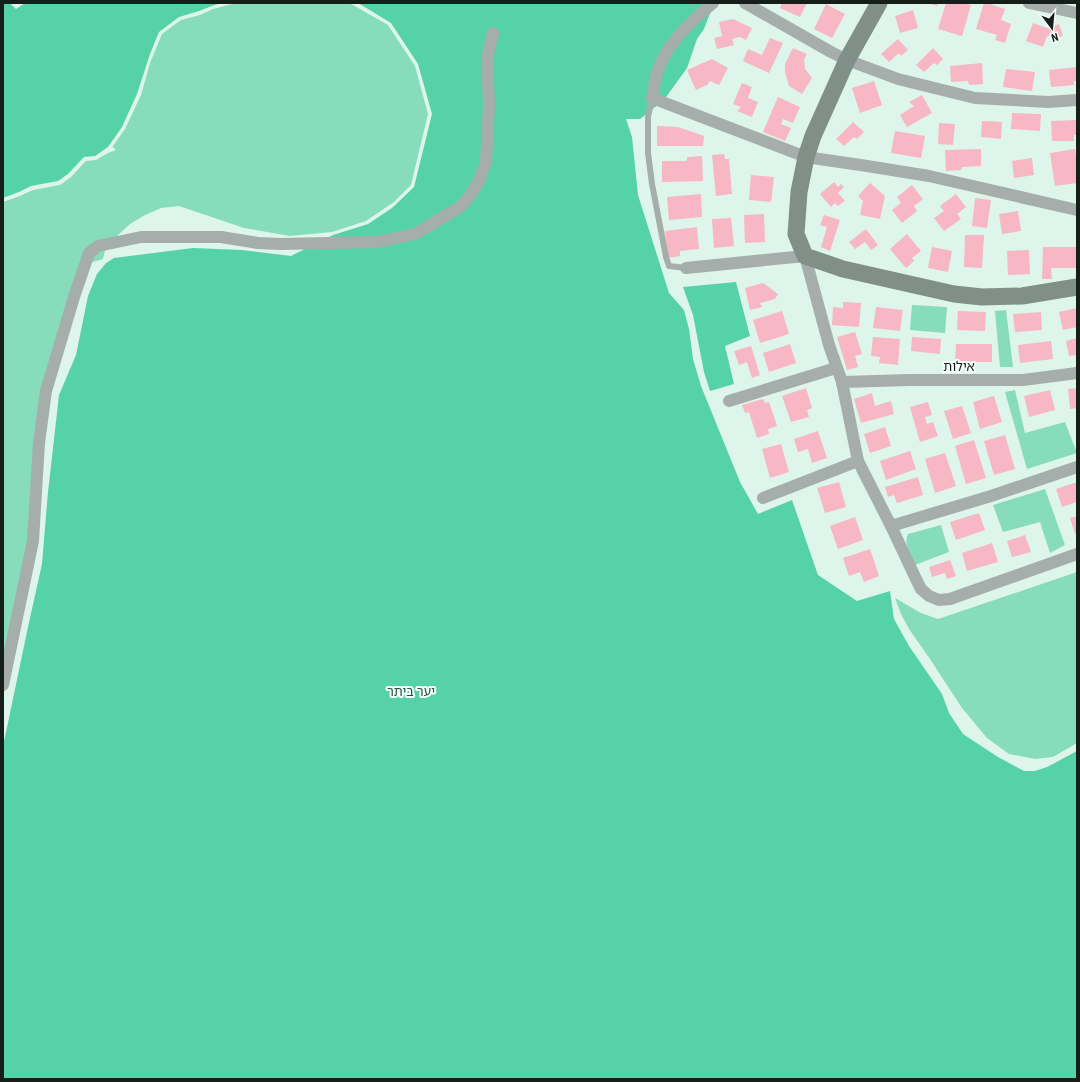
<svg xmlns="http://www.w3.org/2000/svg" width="1080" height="1082" font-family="'Roboto Condensed','Noto Sans Hebrew',sans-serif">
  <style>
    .green { fill: #87dcbc }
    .forest { fill: #56d2a9 }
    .building { fill: #f7b7c5 }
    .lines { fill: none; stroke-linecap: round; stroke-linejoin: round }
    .lane { stroke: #a5aeaa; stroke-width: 6 }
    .street { stroke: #a5aeaa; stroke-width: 12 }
    .secondary { stroke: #818f89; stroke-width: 17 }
    .labels { text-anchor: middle; stroke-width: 4; stroke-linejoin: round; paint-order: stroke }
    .street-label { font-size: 13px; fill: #161e1a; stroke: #f5fefa }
    .park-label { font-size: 13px; fill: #225543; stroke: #f5fefa }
  </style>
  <rect width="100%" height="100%" fill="#def5eb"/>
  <!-- green -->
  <g class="green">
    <polygon points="236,3 348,3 353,5 388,25 415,66 428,114 411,185 394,202 366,221 332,232 290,236 244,228 179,206 161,208 145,215 130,224 116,237 105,250 103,259 86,264 56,347 26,564 3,667 3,202 20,196 33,190 60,185 71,177 86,161 96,160 108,153 116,150 112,146 113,146 125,129 141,95 150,63 162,34 181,20 200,15 213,9"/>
    <polygon points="912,305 947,307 945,333 910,330"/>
    <polygon points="1006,310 1013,367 1000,367 995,311"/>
    <polygon points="1015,390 1025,433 1065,422 1077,453 1027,469 1005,392"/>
    <polygon points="1045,489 1065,545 1050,553 1040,522 1003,532 993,505"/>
    <path d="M941,525L949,552L915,565C911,555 903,544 908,534Z"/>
    <polygon points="1077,572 1077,743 1053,757 1035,759 1009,754 987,738 962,708 930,659 909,629 901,614 895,598 921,613 938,619"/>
  </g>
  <!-- forest -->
  <g class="forest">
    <polygon points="3,3 10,3 16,9 25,3 221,3 212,6 199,11 179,17 159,32 150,54 137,94 122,127 108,147 95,156 84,157 68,174 58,181 31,186 19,192 3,198"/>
    <polygon points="358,3 712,3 711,11 704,29 697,39 687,68 664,100 640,119 626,119 632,137 638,195 669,293 684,310 689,329 693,359 701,386 740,482 758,514 792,500 818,575 857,601 890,591 894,619 909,646 942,694 949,713 963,734 998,757 1024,771 1035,771 1047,767 1077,751 1077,1079 3,1079 3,744 5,737 28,627 42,564 48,492 59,395 76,355 88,296 97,274 106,263 114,258 193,248 242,250 291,256 333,235 368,224 392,208 414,187 432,114 418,64 391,23"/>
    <polygon points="736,282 750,336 725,346 734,384 710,391 704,372 693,315 683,287"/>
  </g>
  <!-- building -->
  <g class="building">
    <polygon points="782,3 807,3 800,17 780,8"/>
    <polygon points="928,3 938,3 937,6"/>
    <polygon points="946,3 963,3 971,5 962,36 938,29"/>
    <polygon points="984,3 987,3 1005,9 1001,20 1011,24 1005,43 995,40 997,35 976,29"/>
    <polygon points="826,4 845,14 832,38 814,29"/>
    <polygon points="913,10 918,28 900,33 895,16"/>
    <polygon points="733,19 752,28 746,40 740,37 732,39 734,45 717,49 714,38 722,36 719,22"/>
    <polygon points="1033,23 1047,28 1059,24 1063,36 1052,39 1051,35 1047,36 1043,47 1026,41"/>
    <polygon points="770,38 783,43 769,73 743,61 748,49 762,55"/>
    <polygon points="898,39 908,50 901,56 899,53 889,62 881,54"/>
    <polygon points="793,48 807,54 804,59 805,69 812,78 802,94 789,86 785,72 785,64"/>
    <polygon points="933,48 943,59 937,65 934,63 924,72 916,65"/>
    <polygon points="712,59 728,68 719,85 710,81 707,85 696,90 687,70"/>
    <polygon points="982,63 983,84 969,85 968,81 951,82 950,66"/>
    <polygon points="1077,67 1077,81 1074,81 1074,85 1051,87 1049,70"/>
    <polygon points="1006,69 1035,72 1032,91 1003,87"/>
    <polygon points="874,81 882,105 860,113 852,88"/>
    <polygon points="742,83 752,87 748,98 758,102 752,117 737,111 741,107 733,104"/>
    <polygon points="922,95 932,113 907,127 900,115 914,106 909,102"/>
    <polygon points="778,97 800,107 793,123 783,119 781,124 791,128 785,141 763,132"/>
    <polygon points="1012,113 1041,114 1040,131 1011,129"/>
    <polygon points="1077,120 1077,135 1074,135 1074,141 1052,141 1051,121"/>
    <polygon points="982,121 1002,122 1001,139 981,137"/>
    <polygon points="853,122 864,132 857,139 854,137 844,146 836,139"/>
    <polygon points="939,123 955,124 953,145 938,144"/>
    <polygon points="657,126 678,127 704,136 703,146 657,146"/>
    <polygon points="895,131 925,136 921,158 891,153"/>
    <polygon points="981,149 981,166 962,167 961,170 946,171 945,150"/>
    <polygon points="1075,149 1077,162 1077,183 1055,186 1050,153"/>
    <polygon points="724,154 725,159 729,159 732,194 716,196 712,155"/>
    <polygon points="702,156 703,181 662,182 662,161 687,161 687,157"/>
    <polygon points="1032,158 1034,175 1014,178 1012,161"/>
    <polygon points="751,175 774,177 771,202 749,200"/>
    <polygon points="834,182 838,187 841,184 844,187 838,193 845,201 838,206 835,203 831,207 820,194"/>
    <polygon points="870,183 885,196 880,219 860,215 863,201 858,196"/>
    <polygon points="912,185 923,199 914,206 917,211 902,223 892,210 901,203 897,197"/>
    <polygon points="701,194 702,217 669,220 667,197"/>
    <polygon points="956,194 966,207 957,214 961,219 944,231 934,218 944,211 940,206"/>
    <polygon points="975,198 991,200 987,228 972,226"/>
    <polygon points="1018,211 1021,231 1002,234 999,214"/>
    <polygon points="764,214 765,242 745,243 744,215"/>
    <polygon points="824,215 840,220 830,251 821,247 827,227 820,225"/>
    <polygon points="731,218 734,246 714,248 712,219"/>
    <polygon points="697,227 699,249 680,251 680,256 668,258 665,231"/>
    <polygon points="866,229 878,245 871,250 865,242 855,249 849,242"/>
    <polygon points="907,234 921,251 912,258 914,261 906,268 890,249"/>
    <polygon points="965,235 984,235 982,268 964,267"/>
    <polygon points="932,247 952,251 948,272 928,268"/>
    <polygon points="1043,247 1077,247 1077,268 1051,268 1052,279 1042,279"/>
    <polygon points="1029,250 1030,274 1008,275 1007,251"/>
    <polygon points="763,283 778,294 775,299 760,303 762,307 750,310 745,288"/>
    <polygon points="843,302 861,303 859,327 832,325 833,307 843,308"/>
    <polygon points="876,307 903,310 900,331 873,328"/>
    <polygon points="1077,308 1077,327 1063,330 1059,312"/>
    <polygon points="782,311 789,334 760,343 753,320"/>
    <polygon points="958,311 986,312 985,331 957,330"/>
    <polygon points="1041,312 1042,330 1015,332 1013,314"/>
    <polygon points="855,332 862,354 855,356 858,367 847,370 837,337"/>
    <polygon points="873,337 900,339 898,365 879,363 880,357 871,356"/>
    <polygon points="912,337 941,339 940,354 911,351"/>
    <polygon points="1077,338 1077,355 1069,356 1066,341"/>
    <polygon points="1051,341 1053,359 1020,363 1018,345"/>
    <polygon points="790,344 796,363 769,372 763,353"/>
    <polygon points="956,344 992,344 992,362 955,362"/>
    <polygon points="751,346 760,375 752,378 747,362 739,365 734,351"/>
    <polygon points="806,388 812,408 807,410 809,417 791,422 782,396"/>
    <polygon points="1077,388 1077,408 1070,409 1068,389"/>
    <polygon points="1050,390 1055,410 1029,417 1024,396"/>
    <polygon points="872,393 875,406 891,401 894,414 861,423 854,399"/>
    <polygon points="994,396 1002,422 980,429 973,402"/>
    <polygon points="763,399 765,403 769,402 777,426 768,429 769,434 757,438 749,412 745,413 742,405"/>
    <polygon points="928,402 932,415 925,417 927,424 933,422 938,436 920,442 910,407"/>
    <polygon points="962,406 971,433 953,439 944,411"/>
    <polygon points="885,427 891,446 870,453 864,434"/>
    <polygon points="818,431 827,458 812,463 808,449 798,452 794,439"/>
    <polygon points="1005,435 1015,469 994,475 984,441"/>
    <polygon points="974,440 986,478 966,484 955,446"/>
    <polygon points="781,444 789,472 770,478 762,449"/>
    <polygon points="910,451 916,469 886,480 880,461"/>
    <polygon points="945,453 956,486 935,493 925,459"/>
    <polygon points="918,477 923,495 897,503 894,495 888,497 885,487"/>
    <polygon points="839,482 846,507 825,513 817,488"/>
    <polygon points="1077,482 1077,502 1062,507 1056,489"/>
    <polygon points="979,513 985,530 956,540 950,522"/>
    <polygon points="1077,516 1077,533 1075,534 1070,518"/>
    <polygon points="855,517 863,540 838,549 830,526"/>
    <polygon points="1025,535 1031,552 1012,557 1007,541"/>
    <polygon points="992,543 998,562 967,571 962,553"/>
    <polygon points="870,549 879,576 864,582 860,572 849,576 843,558"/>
    <polygon points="950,560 956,576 947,579 945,573 932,577 929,567"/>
  </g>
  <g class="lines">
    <!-- lane -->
    <polyline class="lane" points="652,98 648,117 648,153 652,184 666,257 669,266 686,268"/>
    <!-- street -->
    <g class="street">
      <path d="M713,3C692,21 669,41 659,67C655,76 654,88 652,98L806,157L867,166L929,176L1077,210"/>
      <polyline points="745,3 831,52 847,60 898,79 975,98 1048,102 1077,100"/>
      <polyline points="1029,3 1077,13"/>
      <polyline points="686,268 805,256 829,345 842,382 858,461 891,526 916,579 921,589 929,596 939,600 950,599 1077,554"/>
      <polyline points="842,382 910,380 1023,380 1077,373"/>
      <polyline points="729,401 836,368"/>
      <polyline points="763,498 858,461"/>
      <polyline points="891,526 991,496 1077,467"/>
      <polyline points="3,685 33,541 39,443 46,391 74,297 89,253 98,246 141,237 221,237 258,243 280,244 377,242 415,234 460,207 469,197 479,181 486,162 489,104 487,58 493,33"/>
    </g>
    <!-- secondary -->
    <polyline class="secondary" points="879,3 847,60 813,136 806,157 799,192 796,234 805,256 843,269 954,294 982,297 1022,296 1077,287"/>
  </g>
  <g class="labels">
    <!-- street labels -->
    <g class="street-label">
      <text x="959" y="371">אילות</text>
    </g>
    <!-- park labels -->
    <g class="park-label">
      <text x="411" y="696">יער ביתר</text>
    </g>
  </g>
  <!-- border -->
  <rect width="1080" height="1082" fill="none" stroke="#161e1a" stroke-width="8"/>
  <!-- north arrow -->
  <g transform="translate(1052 28) rotate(164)" stroke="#f5fefa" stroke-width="3" paint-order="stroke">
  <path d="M0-3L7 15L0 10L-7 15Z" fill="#161e1a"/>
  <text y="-6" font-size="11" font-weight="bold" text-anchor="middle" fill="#161e1a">N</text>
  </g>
</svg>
